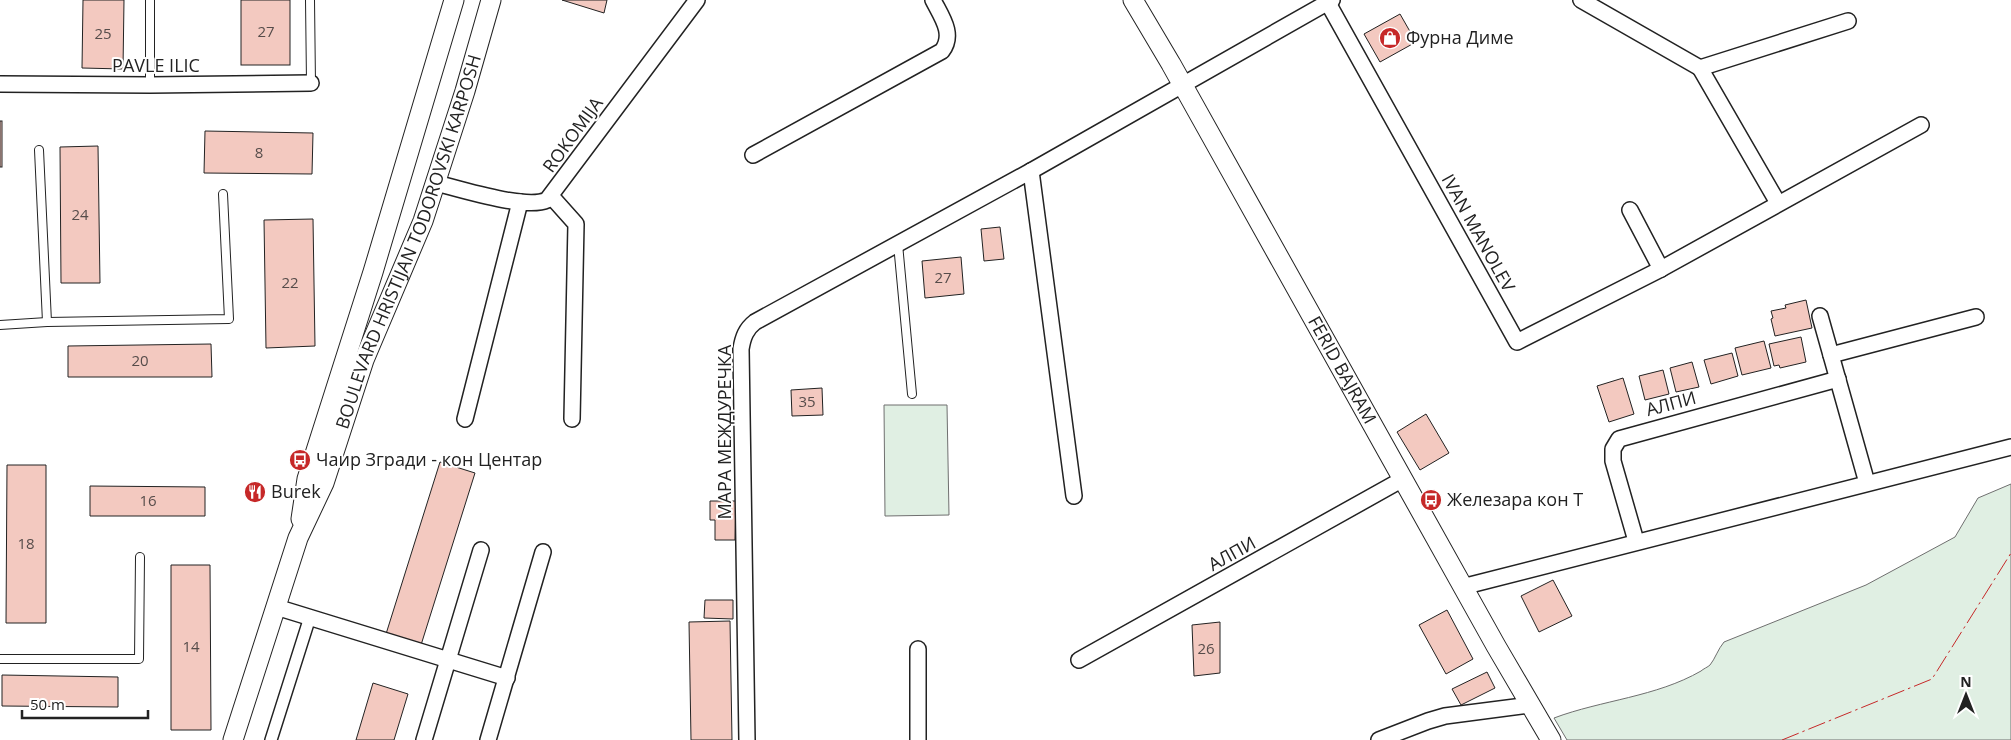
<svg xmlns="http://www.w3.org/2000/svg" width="2011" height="740" font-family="'Open Sans',sans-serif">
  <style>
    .green { fill: #e0efe3; stroke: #6f6f6f }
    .building { fill: #f3c9c0; stroke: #222 }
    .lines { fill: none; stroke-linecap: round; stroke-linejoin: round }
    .service-casing { stroke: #222; stroke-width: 10 }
    .pedestrian-casing { stroke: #222; stroke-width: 14 }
    .minor-casing { stroke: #222; stroke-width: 18 }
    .tertiary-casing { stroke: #222; stroke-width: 21 }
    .service { stroke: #fff; stroke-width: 8 }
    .pedestrian { stroke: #fff; stroke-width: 11 }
    .minor { stroke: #fff; stroke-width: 15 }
    .tertiary { stroke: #fff; stroke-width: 19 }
    .power { stroke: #c62828; stroke-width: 1; stroke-dasharray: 18 4 2.5 4; stroke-linecap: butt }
    .labels { text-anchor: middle; stroke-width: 4; stroke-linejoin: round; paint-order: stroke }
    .number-label { font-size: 15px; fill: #564c4a }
    .poi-label { font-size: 18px; fill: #222; stroke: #fff; text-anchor: start }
    .street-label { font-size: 18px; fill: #222; stroke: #fff }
  </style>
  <rect width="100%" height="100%" fill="#fff"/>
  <!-- green -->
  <g class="green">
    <polygon points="884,405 947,405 949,515 885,516"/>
    <path d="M2011,484V740H1567L1554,718C1602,700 1656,697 1701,671C1703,669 1708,667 1710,665C1715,659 1718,649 1724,642L1866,585L1955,537L1978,498Z"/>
  </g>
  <!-- building -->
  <g class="building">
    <polygon points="83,0 124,0 123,69 82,68"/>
    <rect x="241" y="0" width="49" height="65"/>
    <polygon points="562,0 607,0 604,13"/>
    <polygon points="1400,14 1416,42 1380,62 1364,34"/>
    <rect x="0" y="121" width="2" height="46"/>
    <polygon points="205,131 313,133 312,174 204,173"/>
    <polygon points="98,146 100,283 61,283 60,147"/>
    <polygon points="313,219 315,346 266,348 264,220"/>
    <polygon points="1000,227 1004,259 984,261 981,229"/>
    <polygon points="961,257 964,294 925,298 922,261"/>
    <polygon points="1806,300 1812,328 1775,336 1771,319 1773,318 1771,311 1786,308 1785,305"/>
    <polygon points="1801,337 1806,362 1780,368 1779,365 1774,366 1769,344"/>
    <polygon points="1764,341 1771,368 1742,375 1735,348"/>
    <polygon points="211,344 212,377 68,377 68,346"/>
    <polygon points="1732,353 1738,376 1711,384 1704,360"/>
    <polygon points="1692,362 1699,387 1676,392 1670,368"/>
    <polygon points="1663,370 1669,394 1645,400 1639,376"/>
    <polygon points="1623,378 1634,414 1609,422 1597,386"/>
    <polygon points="822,388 823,415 792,416 791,390"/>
    <polygon points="1426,414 1449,453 1420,470 1397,432"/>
    <polygon points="440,462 475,473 421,645 386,634"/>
    <polygon points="7,465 46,465 46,623 6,623"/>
    <polygon points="90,486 205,487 205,516 90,516"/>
    <polygon points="710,501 736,501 735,540 715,540 715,520 710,520"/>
    <polygon points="171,565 210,565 211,730 171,730"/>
    <polygon points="1553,580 1572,616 1539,632 1521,596"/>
    <polygon points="705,600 733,600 733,619 704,618"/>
    <polygon points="1447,610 1473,659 1446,674 1419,625"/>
    <polygon points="730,621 732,740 691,740 689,622"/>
    <polygon points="1220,622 1220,673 1194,676 1192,625"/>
    <polygon points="1487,672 1495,688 1461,705 1452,689"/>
    <polygon points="2,675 118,677 118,707 2,706"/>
    <polygon points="373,683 408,694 394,740 356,740"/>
  </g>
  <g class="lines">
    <!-- service casing -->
    <g class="service-casing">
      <g id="service">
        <polyline points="150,0 150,85"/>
        <polyline points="310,0 311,83"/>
        <polyline points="39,150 47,322"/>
        <polyline points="898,244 912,394"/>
        <polyline points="0,325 47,322 229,319 223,194"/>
        <polyline points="0,659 139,659 140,557"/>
      </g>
    </g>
    <!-- pedestrian casing -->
    <g class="pedestrian-casing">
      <polyline id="pedestrian" points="271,740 310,617"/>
    </g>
    <!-- minor casing -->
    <g class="minor-casing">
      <g id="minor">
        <polyline points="1581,0 1700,68 1848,21"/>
        <polyline points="1328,3 1517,342 1661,269 1921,125"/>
        <polyline points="1700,68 1778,203"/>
        <polyline points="0,84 150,85 311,83"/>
        <path d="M753,155L942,51C955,34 941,16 933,0"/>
        <polyline points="1031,171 1074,496"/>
        <path d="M436,183C460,189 526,210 547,200L697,0"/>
        <polyline points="551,196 576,224 572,419"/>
        <polyline points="1630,210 1661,269"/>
        <polyline points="1820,316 1867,483"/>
        <polyline points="1831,355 1976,317"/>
        <polyline points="465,419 520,202"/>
        <polyline points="1636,541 1613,461 1613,449 1619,439 1838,379"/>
        <polyline points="1462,587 2011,447"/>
        <polyline points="276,607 507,678"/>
        <polyline points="918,649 918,740"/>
        <polyline points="1079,660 1403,479"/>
        <polyline points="424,740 481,550"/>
        <polyline points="488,740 543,552"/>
        <path d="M747,740L741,349C743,337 746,329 755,322L1031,171L1332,0"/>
        <polyline points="1379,740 1428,721 1445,716 1530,705"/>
      </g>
    </g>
    <!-- tertiary casing -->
    <g class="tertiary-casing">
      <g id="tertiary">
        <path id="s1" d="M1133,0L1171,64L1496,646L1551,740"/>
        <polyline points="301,519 307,479 373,272 454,0"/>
        <path id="s2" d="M233,740L298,538L324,483L364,360L423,221L465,91L491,0"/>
      </g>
    </g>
    <!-- service -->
    <use href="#service" class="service"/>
    <!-- pedestrian -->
    <use href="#pedestrian" class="pedestrian"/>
    <!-- minor -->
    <use href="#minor" class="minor"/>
    <!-- tertiary -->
    <use href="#tertiary" class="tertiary"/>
    <!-- power -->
    <polyline class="power" points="1782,740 1932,679 2011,553"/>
  </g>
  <!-- icons -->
  <defs>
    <g id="shop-disc" transform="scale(1.125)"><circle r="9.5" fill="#c62828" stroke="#fff"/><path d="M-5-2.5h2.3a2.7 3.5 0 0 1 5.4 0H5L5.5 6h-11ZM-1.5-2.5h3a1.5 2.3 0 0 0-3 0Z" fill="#fff"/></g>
    <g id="bus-disc" transform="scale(1.125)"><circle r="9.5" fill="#c62828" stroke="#fff"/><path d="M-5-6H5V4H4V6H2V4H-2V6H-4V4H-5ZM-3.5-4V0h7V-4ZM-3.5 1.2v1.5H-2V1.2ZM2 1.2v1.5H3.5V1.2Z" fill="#fff"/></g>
    <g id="restaurant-disc" transform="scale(1.125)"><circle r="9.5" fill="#c62828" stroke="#fff"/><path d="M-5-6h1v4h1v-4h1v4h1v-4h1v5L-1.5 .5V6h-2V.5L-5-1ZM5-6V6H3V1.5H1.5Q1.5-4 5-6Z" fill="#fff"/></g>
  </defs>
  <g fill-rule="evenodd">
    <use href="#shop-disc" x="1390" y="38"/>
    <use href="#bus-disc" x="300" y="460"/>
    <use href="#restaurant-disc" x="255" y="492"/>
    <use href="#bus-disc" x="1431" y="500"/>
  </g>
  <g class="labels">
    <!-- number labels -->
    <g class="number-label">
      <text x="266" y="37">27</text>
      <text x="103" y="39">25</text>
      <text x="259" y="158">8</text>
      <text x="80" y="220">24</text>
      <text x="943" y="283">27</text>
      <text x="290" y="288">22</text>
      <text x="140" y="366">20</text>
      <text x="807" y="407">35</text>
      <text x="148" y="506">16</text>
      <text x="26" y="549">18</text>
      <text x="191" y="652">14</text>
      <text x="1206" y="654">26</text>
    </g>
    <!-- poi labels -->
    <g class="poi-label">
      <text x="1406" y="44">Фурна Диме</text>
      <text x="316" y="466">Чаир Згради - кон Центар</text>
      <text x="271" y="498">Burek</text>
      <text x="1447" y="506">Железара кон Т</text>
    </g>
    <!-- street labels -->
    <g class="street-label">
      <text x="156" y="72">PAVLE ILIC</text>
      <text transform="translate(573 135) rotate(-54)" y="6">ROKOMIJA</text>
      <text transform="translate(1478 233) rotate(61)" y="6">IVAN MANOLEV</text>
      <text dy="6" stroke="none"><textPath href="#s2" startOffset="529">BOULEVARD HRISTIJAN TODOROVSKI KARPOSH</textPath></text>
      <text dy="6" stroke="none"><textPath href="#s1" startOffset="425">FERID BAJRAM</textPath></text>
      <text transform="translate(1671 404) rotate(-15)" y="6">АЛПИ</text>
      <text transform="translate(725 432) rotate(-90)" y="6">МАРА МЕЖДУРЕЧКА</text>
      <text transform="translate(1232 554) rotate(-29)" y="6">АЛПИ</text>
    </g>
  </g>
  <!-- north arrow -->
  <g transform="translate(1966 695)" stroke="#ffffff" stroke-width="4" paint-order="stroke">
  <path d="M0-4L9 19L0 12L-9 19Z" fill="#222222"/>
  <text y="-8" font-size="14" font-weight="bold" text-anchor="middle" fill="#222222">N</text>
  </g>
  <!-- scale -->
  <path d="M22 710v8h126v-8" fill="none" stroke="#222222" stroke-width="2.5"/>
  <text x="30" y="710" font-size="15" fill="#222222" stroke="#ffffff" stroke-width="4" paint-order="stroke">50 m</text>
</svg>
